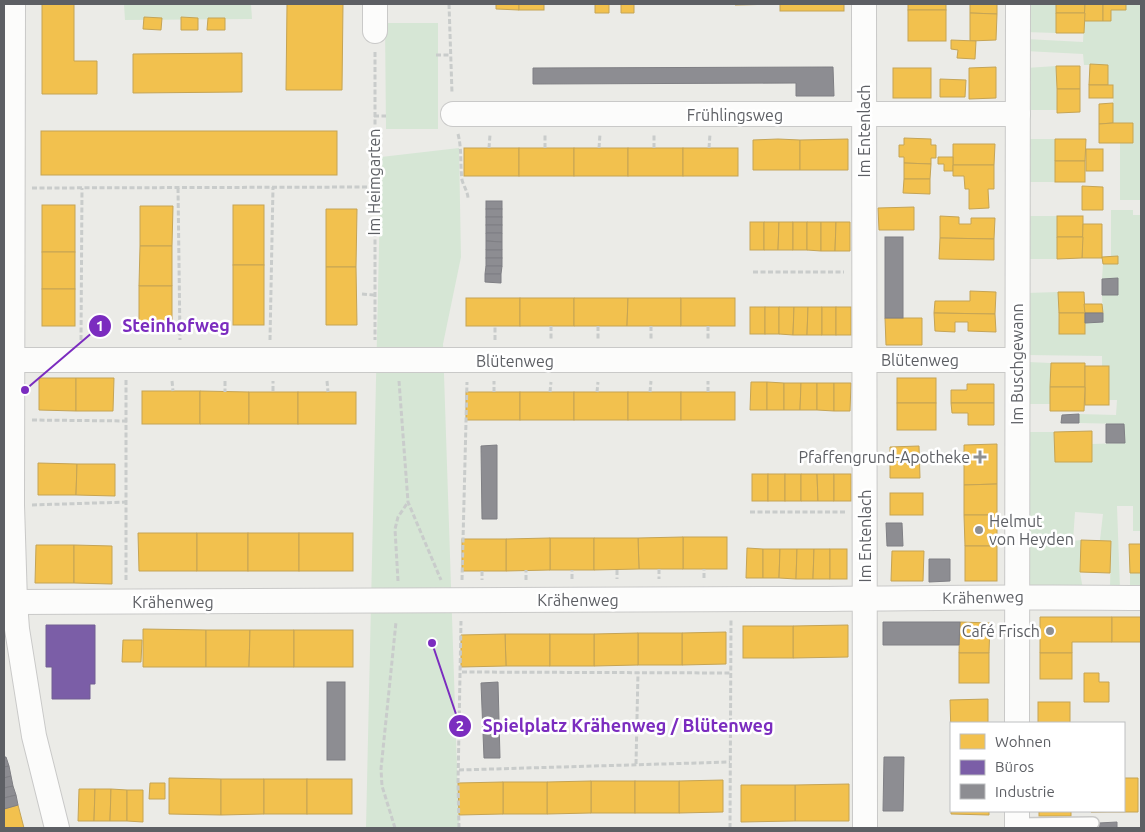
<svg xmlns="http://www.w3.org/2000/svg" width="1145" height="832" font-family="Ubuntu,sans-serif">
  <style>
    .green { fill: #d6e6d5 }
    .homes { fill: #f2c14e; stroke: #c5a455 }
    .offices { fill: #7b5ea7; stroke: #725e93 }
    .industry { fill: #8d8d92; stroke: #7f7f84 }
    .lines { fill: none; stroke-linecap: round; stroke-linejoin: round }
    .lane-casing { stroke: #c9c9c8; stroke-width: 14 }
    .street-casing { stroke: #c9c9c8; stroke-width: 26 }
    .path { stroke: #c9cccb; stroke-width: 3; stroke-dasharray: 5 2.5; stroke-linecap: butt }
    .lane { stroke: #fcfcfb; stroke-width: 11 }
    .street { stroke: #fcfcfb; stroke-width: 24 }
    .poi-dot { fill: #8f9092; stroke: #fff; stroke-width: 2 }
    .labels { text-anchor: middle; stroke-width: 5; stroke-linejoin: round; paint-order: stroke }
    .street-label { font-size: 16px; fill: #5d5f64; stroke: #fff }
    .poi-label { font-size: 16px; fill: #5d5f64; stroke: #fff; text-anchor: end }
    .leader { fill: none; stroke: #7b2cbf; stroke-width: 2 }
    .callout-dot { fill: #7b2cbf; stroke: #fff; stroke-width: 2 }
    .mark-label { font-size: 15px; text-anchor: middle; font-weight: bold; fill: #fff }
    .callout-label { font-size: 18px; text-anchor: middle; font-weight: bold; fill: #7b2cbf; stroke: #fff; stroke-width: 5; stroke-linejoin: round; paint-order: stroke }
  </style>
  <rect width="100%" height="100%" fill="#ebebe7"/>
  <!-- green -->
  <g class="green">
    <polygon points="124,4 251,4 252,19 125,20"/>
    <polygon points="1025,4 1056,4 1056,33 1025,32"/>
    <polygon points="1126,4 1141,4 1141,200 1120,200 1120,143 1133,123 1113,123 1113,86 1108,85 1108,65 1084,65 1083,54 1025,51 1026,39 1083,42 1084,21 1111,21 1111,10 1126,10"/>
    <polygon points="385,23 438,23 438,129 386,129"/>
    <polygon points="1056,66 1057,110 1025,110 1026,68"/>
    <rect x="1026" y="139" width="29" height="43"/>
    <polygon points="459,148 461,257 443,344 459,828 366,828 381,157"/>
    <polygon points="1111,210 1133,210 1133,215 1141,215 1141,531 1133,531 1133,506 1117,506 1120,589 1110,588 1111,541 1100,540 1103,514 1075,512 1073,541 1081,540 1080,572 1083,590 1029,590 1026,432 1054,432 1055,462 1092,462 1092,444 1124,443 1124,424 1079,423 1079,414 1116,415 1117,400 1109,400 1109,366 1102,366 1102,356 1026,355 1026,293 1058,292 1059,334 1084,334 1085,323 1103,322 1102,295 1117,279 1102,279 1103,264 1118,264 1117,257 1111,256"/>
    <polygon points="1026,216 1057,216 1057,259 1027,259"/>
    <polygon points="1028,362 1051,363 1050,404 1027,404"/>
    <rect x="1130" y="573" width="11" height="17"/>
  </g>
  <!-- homes -->
  <g class="homes">
    <polygon points="42,4 74,4 74,61 97,61 97,94 42,94"/>
    <polygon points="287,4 343,4 342,90 286,90"/>
    <polygon points="496,4 519,4 519,10 496,9"/>
    <rect x="519" y="4" width="25" height="6"/>
    <polygon points="570,4 609,4 609,13 595,13 595,4"/>
    <polygon points="609,4 646,4 634,4 634,13 621,13 621,4"/>
    <polygon points="735,4 780,4 735,5"/>
    <rect x="780" y="4" width="64" height="7"/>
    <rect x="908" y="4" width="38" height="6"/>
    <polygon points="970,4 997,4 997,14 970,13"/>
    <rect x="1056" y="4" width="29" height="9"/>
    <polygon points="1085,4 1103,4 1103,21 1084,21"/>
    <polygon points="1103,4 1126,4 1126,10 1111,10 1111,21 1103,21"/>
    <rect x="908" y="10" width="38" height="31"/>
    <polygon points="970,13 997,14 996,40 970,41"/>
    <polygon points="1056,13 1085,13 1084,33 1056,33"/>
    <polygon points="144,17 162,18 161,30 143,29"/>
    <polygon points="181,17 198,18 198,30 181,30"/>
    <polygon points="208,18 225,18 225,30 207,30"/>
    <polygon points="951,40 976,41 975,59 957,58 958,50 951,49"/>
    <polygon points="242,53 242,92 133,93 133,54"/>
    <polygon points="1090,64 1108,65 1108,85 1089,85"/>
    <polygon points="1056,66 1080,66 1080,89 1057,89"/>
    <polygon points="996,67 996,98 969,99 969,68"/>
    <rect x="893" y="68" width="38" height="30"/>
    <polygon points="940,79 966,80 965,97 940,97"/>
    <rect x="1089" y="85" width="24" height="13"/>
    <polygon points="1057,89 1080,89 1080,112 1057,113"/>
    <polygon points="1113,103 1113,123 1099,124 1099,104"/>
    <polygon points="1113,123 1133,123 1133,143 1099,143 1099,124"/>
    <rect x="41" y="131" width="296" height="44"/>
    <polygon points="904,138 931,139 931,145 936,145 936,158 931,158 931,164 904,163 904,157 899,157 899,145 904,145"/>
    <polygon points="778,139 800,140 800,170 753,170 753,140"/>
    <polygon points="848,139 848,170 800,170 800,140"/>
    <polygon points="1055,139 1086,139 1085,161 1055,161"/>
    <polygon points="953,144 995,144 994,165 953,165"/>
    <rect x="464" y="148" width="55" height="28"/>
    <rect x="519" y="148" width="55" height="28"/>
    <rect x="574" y="148" width="54" height="28"/>
    <rect x="628" y="148" width="55" height="28"/>
    <rect x="683" y="148" width="55" height="28"/>
    <rect x="1086" y="149" width="17" height="22"/>
    <polygon points="938,157 953,157 953,171 944,171 944,164 938,164"/>
    <rect x="1055" y="161" width="30" height="21"/>
    <polygon points="904,163 931,164 930,179 904,179"/>
    <polygon points="953,165 994,165 994,189 988,189 989,208 969,209 969,189 965,189 964,176 953,176"/>
    <polygon points="904,179 930,179 930,194 903,193"/>
    <polygon points="1082,186 1103,187 1103,210 1082,210"/>
    <rect x="42" y="205" width="33" height="47"/>
    <rect x="233" y="205" width="31" height="60"/>
    <polygon points="140,206 173,206 172,246 140,246"/>
    <polygon points="914,207 914,230 879,230 878,208"/>
    <polygon points="326,209 357,209 356,267 326,267"/>
    <polygon points="940,216 959,217 959,224 971,224 971,218 995,218 994,239 940,238"/>
    <rect x="1057" y="216" width="26" height="21"/>
    <rect x="750" y="222" width="14" height="28"/>
    <polygon points="764,222 779,222 778,250 764,250"/>
    <polygon points="779,222 793,222 793,250 778,250"/>
    <rect x="793" y="222" width="14" height="28"/>
    <polygon points="807,222 821,222 821,251 807,250"/>
    <polygon points="821,222 836,222 835,251 821,251"/>
    <polygon points="836,222 850,222 850,251 835,251"/>
    <polygon points="1083,224 1102,224 1102,258 1082,258"/>
    <polygon points="1057,237 1083,237 1082,258 1057,259"/>
    <polygon points="940,238 994,239 994,260 939,259"/>
    <polygon points="140,246 172,246 172,286 139,286"/>
    <rect x="42" y="252" width="33" height="37"/>
    <polygon points="1118,256 1118,264 1103,264 1102,257"/>
    <rect x="233" y="265" width="31" height="60"/>
    <polygon points="326,267 356,267 357,325 326,325"/>
    <rect x="139" y="286" width="33" height="39"/>
    <rect x="42" y="289" width="33" height="37"/>
    <polygon points="970,291 996,292 995,314 934,313 935,301 970,301"/>
    <polygon points="1058,292 1084,292 1085,313 1059,313"/>
    <rect x="466" y="298" width="54" height="28"/>
    <rect x="520" y="298" width="54" height="28"/>
    <polygon points="574,298 628,298 627,326 574,326"/>
    <polygon points="628,298 681,298 681,326 627,326"/>
    <rect x="681" y="298" width="54" height="28"/>
    <polygon points="1084,304 1102,304 1103,313 1085,313"/>
    <rect x="750" y="307" width="15" height="27"/>
    <rect x="765" y="307" width="14" height="27"/>
    <polygon points="779,307 794,307 793,335 779,334"/>
    <polygon points="794,307 808,307 807,335 793,335"/>
    <polygon points="808,307 822,307 822,335 807,335"/>
    <rect x="822" y="307" width="14" height="28"/>
    <rect x="836" y="307" width="15" height="28"/>
    <polygon points="934,313 995,314 996,332 968,331 968,322 955,322 955,332 935,331"/>
    <rect x="1059" y="313" width="26" height="21"/>
    <polygon points="885,318 922,318 922,345 886,345"/>
    <polygon points="1051,363 1085,363 1085,387 1050,387"/>
    <rect x="1085" y="366" width="24" height="39"/>
    <polygon points="39,378 76,378 76,411 39,410"/>
    <polygon points="76,378 114,378 113,411 76,411"/>
    <rect x="897" y="378" width="39" height="25"/>
    <polygon points="751,382 767,382 767,410 750,410"/>
    <polygon points="767,382 784,383 784,410 767,410"/>
    <polygon points="784,383 801,383 800,410 784,410"/>
    <polygon points="801,383 817,383 817,410 800,410"/>
    <polygon points="817,383 834,383 834,411 817,410"/>
    <polygon points="834,383 851,383 850,411 834,411"/>
    <polygon points="967,384 994,384 994,403 951,403 951,390 967,390"/>
    <polygon points="1050,387 1085,387 1084,411 1050,411"/>
    <rect x="142" y="391" width="58" height="33"/>
    <polygon points="200,391 249,392 249,424 200,424"/>
    <rect x="249" y="392" width="49" height="32"/>
    <rect x="298" y="392" width="58" height="32"/>
    <rect x="466" y="392" width="54" height="28"/>
    <rect x="520" y="392" width="54" height="28"/>
    <rect x="574" y="392" width="54" height="28"/>
    <rect x="628" y="392" width="53" height="28"/>
    <rect x="681" y="392" width="54" height="28"/>
    <rect x="897" y="403" width="39" height="27"/>
    <polygon points="951,403 994,403 994,425 968,425 968,413 952,413"/>
    <polygon points="1092,431 1092,462 1055,462 1054,432"/>
    <polygon points="997,444 997,484 964,485 964,445"/>
    <polygon points="919,446 920,478 890,478 890,447"/>
    <polygon points="38,463 77,464 76,495 38,495"/>
    <polygon points="77,464 115,464 115,496 76,495"/>
    <rect x="752" y="474" width="16" height="27"/>
    <rect x="768" y="474" width="17" height="27"/>
    <rect x="785" y="474" width="16" height="27"/>
    <polygon points="801,474 817,474 818,501 801,501"/>
    <polygon points="817,474 834,474 834,501 818,501"/>
    <rect x="834" y="474" width="17" height="27"/>
    <polygon points="997,484 997,515 964,515 964,485"/>
    <rect x="890" y="493" width="33" height="22"/>
    <polygon points="964,515 997,515 997,546 965,546"/>
    <polygon points="138,533 197,533 197,571 139,571"/>
    <rect x="197" y="533" width="51" height="38"/>
    <rect x="248" y="533" width="51" height="38"/>
    <rect x="299" y="533" width="54" height="38"/>
    <rect x="683" y="537" width="44" height="32"/>
    <polygon points="683,537 683,569 639,569 638,538"/>
    <rect x="550" y="538" width="44" height="32"/>
    <polygon points="550,538 550,570 506,571 506,539"/>
    <polygon points="594,538 638,538 639,569 594,570"/>
    <rect x="462" y="539" width="44" height="32"/>
    <polygon points="1081,540 1111,541 1110,573 1080,572"/>
    <polygon points="1129,544 1141,544 1141,573 1130,573"/>
    <polygon points="36,545 74,545 74,583 35,583"/>
    <polygon points="74,545 112,546 112,584 74,583"/>
    <rect x="965" y="546" width="32" height="35"/>
    <polygon points="747,548 763,549 763,578 746,578"/>
    <polygon points="763,549 780,549 779,578 763,578"/>
    <polygon points="780,549 797,549 796,579 779,578"/>
    <polygon points="797,549 814,549 813,579 796,579"/>
    <polygon points="814,549 830,549 830,579 813,579"/>
    <rect x="830" y="549" width="17" height="30"/>
    <polygon points="892,551 924,551 923,581 891,581"/>
    <polygon points="1040,617 1112,617 1112,642 1072,642 1072,653 1040,653"/>
    <rect x="1112" y="617" width="29" height="25"/>
    <polygon points="960,622 990,623 989,653 959,653"/>
    <polygon points="848,625 848,657 793,658 793,626"/>
    <rect x="743" y="626" width="50" height="32"/>
    <polygon points="143,629 206,630 206,667 143,667"/>
    <polygon points="206,630 250,630 249,667 206,667"/>
    <polygon points="250,630 294,630 294,667 249,667"/>
    <rect x="294" y="630" width="59" height="37"/>
    <polygon points="726,632 726,664 682,665 682,633"/>
    <rect x="638" y="633" width="44" height="32"/>
    <polygon points="638,633 638,665 594,666 594,634"/>
    <polygon points="505,634 550,634 550,666 506,666"/>
    <polygon points="505,634 506,666 461,667 461,635"/>
    <rect x="550" y="634" width="44" height="32"/>
    <polygon points="123,640 142,640 141,662 122,662"/>
    <rect x="959" y="653" width="30" height="30"/>
    <rect x="1040" y="653" width="32" height="26"/>
    <polygon points="1084,673 1099,673 1099,682 1109,682 1109,702 1084,702"/>
    <polygon points="988,699 988,723 951,723 951,735 950,700"/>
    <rect x="1038" y="702" width="32" height="21"/>
    <polygon points="169,778 221,779 221,815 169,814"/>
    <polygon points="1124,778 1138,778 1138,812 1091,812 1124,811"/>
    <polygon points="221,779 264,779 264,814 221,815"/>
    <rect x="264" y="779" width="43" height="35"/>
    <rect x="307" y="779" width="45" height="35"/>
    <polygon points="723,780 723,812 679,813 679,781"/>
    <rect x="591" y="781" width="44" height="32"/>
    <polygon points="591,781 591,813 547,814 547,782"/>
    <rect x="635" y="781" width="44" height="32"/>
    <rect x="503" y="782" width="44" height="32"/>
    <polygon points="503,782 503,814 459,815 458,783"/>
    <polygon points="150,783 165,783 165,799 149,799"/>
    <polygon points="849,784 849,821 795,821 795,785"/>
    <polygon points="741,785 795,785 795,821 741,822"/>
    <polygon points="951,785 951,811 989,811 989,815 951,814"/>
    <polygon points="79,789 95,789 94,821 78,821"/>
    <polygon points="95,789 111,789 110,821 94,821"/>
    <polygon points="111,789 127,790 127,821 110,821"/>
    <polygon points="127,790 143,790 143,822 127,821"/>
    <polygon points="18,805 24,828 4,828 4,809"/>
    <rect x="1039" y="811" width="32" height="5"/>
  </g>
  <!-- offices -->
  <polygon class="offices" points="46,625 95,625 95,684 90,684 90,699 52,699 52,667 46,667"/>
  <!-- industry -->
  <g class="industry">
    <polygon points="833,67 834,96 796,96 796,83 533,84 533,68"/>
    <rect x="486" y="201" width="16" height="8"/>
    <rect x="486" y="209" width="16" height="8"/>
    <rect x="486" y="217" width="16" height="8"/>
    <rect x="486" y="225" width="16" height="8"/>
    <polygon points="486,233 502,233 502,242 486,241"/>
    <rect x="885" y="237" width="18" height="81"/>
    <polygon points="486,241 502,242 502,250 486,250"/>
    <rect x="486" y="250" width="16" height="8"/>
    <rect x="486" y="258" width="16" height="8"/>
    <polygon points="486,266 502,266 501,274 485,274"/>
    <polygon points="485,274 501,274 501,283 485,282"/>
    <polygon points="1118,278 1118,295 1102,295 1102,279"/>
    <polygon points="1085,313 1103,313 1103,322 1085,323"/>
    <polygon points="1079,414 1079,423 1061,423 1062,415"/>
    <polygon points="1106,424 1124,424 1125,443 1106,443"/>
    <polygon points="497,445 497,519 482,519 481,446"/>
    <polygon points="886,523 902,523 903,546 887,546"/>
    <polygon points="929,559 950,559 950,581 929,582"/>
    <polygon points="883,622 960,622 959,645 883,645"/>
    <rect x="327" y="682" width="18" height="78"/>
    <polygon points="498,682 500,758 484,758 481,683"/>
    <polygon points="4,757 6,757 9,766 4,767"/>
    <polygon points="884,757 904,757 903,811 883,811"/>
    <polygon points="9,766 11,776 4,778 4,767"/>
    <polygon points="11,776 13,786 4,788 4,778"/>
    <polygon points="13,786 16,795 4,798 4,788"/>
    <polygon points="16,795 18,805 4,809 4,798"/>
    <polygon points="1117,822 1117,828 1100,828 1099,823"/>
  </g>
  <g class="lines">
    <!-- lane casing -->
    <g class="lane-casing">
      <polyline id="lane" points="1017,824 1093,823"/>
    </g>
    <!-- street casing -->
    <g class="street-casing">
      <g id="street">
        <polyline points="13,4 12,505 15,602 17,629 34,736 57,828"/>
        <polyline points="375,4 375,31"/>
        <polyline points="864,4 865,828"/>
        <polyline points="453,114 1018,114"/>
        <polyline points="12,360 1017,360"/>
        <path d="M15,602C266,602 517,601 768,599C892,599 1017,596 1141,598"/>
        <polyline points="1017,723 1018,4"/>
        <polyline points="1017,828 1017,811"/>
      </g>
    </g>
    <!-- path -->
    <g class="path">
      <polyline points="449,4 452,93"/>
      <polyline points="375,52 375,340"/>
      <polyline points="436,55 451,55"/>
      <polyline points="374,116 386,116"/>
      <path d="M458,134C462,149 460,164 462,180C464,187 468,192 468,199"/>
      <polyline points="489,148 490,135"/>
      <polyline points="545,148 545,134"/>
      <polyline points="599,148 600,134"/>
      <polyline points="654,148 654,134"/>
      <polyline points="709,148 710,134"/>
      <polyline points="32,188 374,187"/>
      <polyline points="178,188 180,340"/>
      <polyline points="753,272 844,272"/>
      <polyline points="362,294 374,295"/>
      <polyline points="551,326 551,340"/>
      <polyline points="598,326 598,340"/>
      <polyline points="651,326 651,340"/>
      <polyline points="708,326 708,340"/>
      <polyline points="81,340 82,188"/>
      <polyline points="270,340 273,187"/>
      <polyline points="495,340 495,326"/>
      <polyline points="126,380 126,581"/>
      <polyline points="172,381 173,391"/>
      <polyline points="225,381 225,392"/>
      <polyline points="327,381 328,392"/>
      <polyline points="399,381 408,502 441,580"/>
      <polyline points="273,391 273,381"/>
      <polyline points="494,392 494,381"/>
      <polyline points="550,392 551,382"/>
      <polyline points="597,392 598,382"/>
      <polyline points="650,392 651,381"/>
      <polyline points="708,392 708,381"/>
      <polyline points="32,420 127,421"/>
      <polyline points="32,505 127,502"/>
      <polyline points="750,512 845,512"/>
      <polyline points="659,569 659,579"/>
      <polyline points="617,570 617,579"/>
      <polyline points="482,571 482,580"/>
      <polyline points="704,578 704,569"/>
      <polyline points="572,579 572,570"/>
      <polyline points="462,580 467,382"/>
      <polyline points="526,580 526,570"/>
      <polyline points="398,581 395,529 398,517 408,502"/>
      <polyline points="462,672 731,673"/>
      <polyline points="636,764 638,672"/>
      <polyline points="459,770 730,762"/>
      <polyline points="395,828 382,786 381,769 396,622"/>
      <polyline points="459,828 458,783 461,621"/>
      <polyline points="730,828 731,620"/>
    </g>
    <!-- lane -->
    <use href="#lane" class="lane"/>
    <!-- street -->
    <use href="#street" class="street"/>
  </g>
  <!-- markers -->
  <g class="poi-dot">
    <path d="M977.5 449.5h5v5h5v5h-5v5h-5v-5h-5v-5h5z"/>
    <circle cx="979" cy="530" r="5"/>
    <circle cx="1050" cy="631" r="5"/>
  </g>
  <g class="labels">
    <!-- street labels -->
    <g class="street-label">
      <text x="735" y="121">Frühlingsweg</text>
      <text transform="translate(864 131) rotate(-90)" y="6">Im Entenlach</text>
      <text transform="translate(374 182) rotate(-90)" y="6">Im Heimgarten</text>
      <text x="920" y="366">Blütenweg</text>
      <text x="515" y="367">Blütenweg</text>
      <text transform="translate(1017 364) rotate(-90)" y="6">Im Buschgewann</text>
      <text transform="translate(865 536) rotate(-90)" y="6">Im Entenlach</text>
      <text transform="translate(983 597) rotate(-1)" y="6">Krähenweg</text>
      <text x="578" y="606">Krähenweg</text>
      <text x="173" y="608">Krähenweg</text>
    </g>
    <!-- poi labels -->
    <g class="poi-label">
      <text x="970" y="463">Pfaffengrund-Apotheke</text>
      <text x="989" y="527" text-anchor="start">Helmut<tspan x="989" dy="18">von Heyden</tspan></text>
      <text x="1040" y="637">Café Frisch</text>
    </g>
  </g>
  <!-- callouts -->
  <path class="leader" d="M25 390L100 326M432 643L460 726"/>
  <g class="callout-dot">
    <circle cx="25" cy="390" r="5"/>
    <circle cx="432" cy="643" r="5"/>
    <circle cx="100" cy="326" r="12"/>
    <circle cx="460" cy="726" r="12"/>
  </g>
  <g class="mark-label">
    <text x="100" y="331">1</text>
    <text x="460" y="731">2</text>
  </g>
  <g class="callout-label">
    <text x="176" y="332">Steinhofweg</text>
    <text x="628" y="732">Spielplatz Krähenweg / Blütenweg</text>
  </g>
  <!-- border -->
  <rect width="1145" height="832" fill="none" stroke="#5d5f64" stroke-width="10"/>
  <!-- legend -->
  <rect x="950" y="722" width="175" height="90" fill="#ffffff" stroke="#bebfc1"/>
  <rect x="960" y="734" width="25" height="15" fill="#f2c14e" stroke="#bebfc1"/>
  <text x="995" y="747" font-size="15" fill="#5d5f64">Wohnen</text>
  <rect x="960" y="760" width="25" height="15" fill="#7b5ea7" stroke="#bebfc1"/>
  <text x="995" y="772" font-size="15" fill="#5d5f64">Büros</text>
  <rect x="960" y="784" width="25" height="15" fill="#8d8d92" stroke="#bebfc1"/>
  <text x="995" y="797" font-size="15" fill="#5d5f64">Industrie</text>
</svg>
